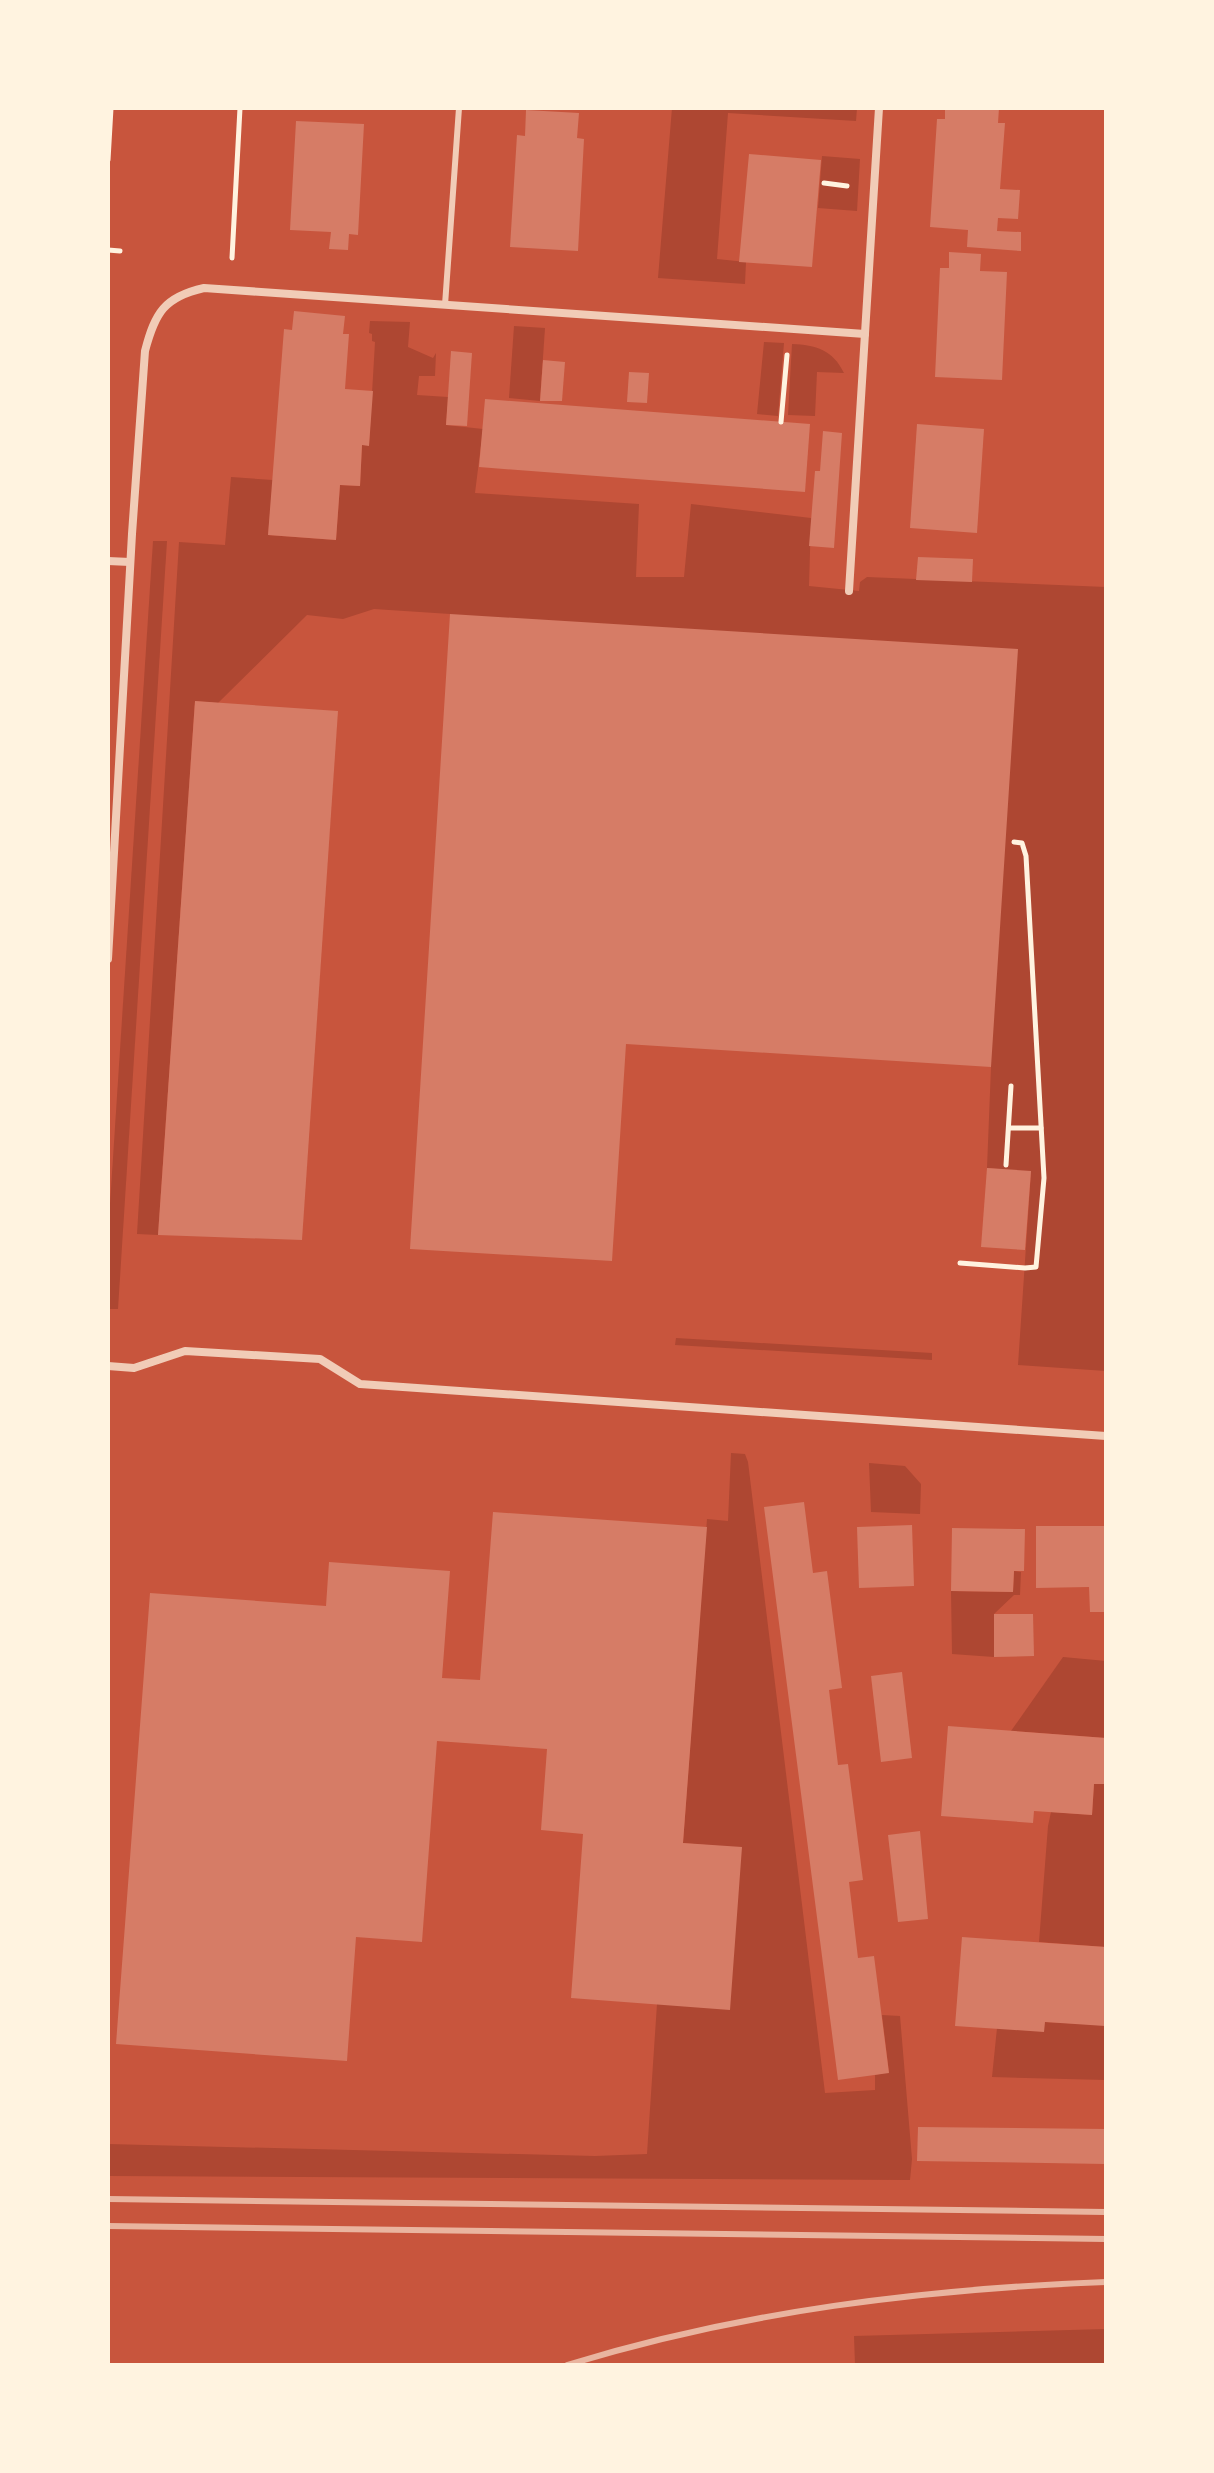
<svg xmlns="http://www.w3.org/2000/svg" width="1214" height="2473" font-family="Cabin,sans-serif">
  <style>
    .green { fill: #ae4732 }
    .building { fill: #d67c66 }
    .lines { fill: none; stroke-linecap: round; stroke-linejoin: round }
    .path { stroke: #fff3e0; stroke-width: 5 }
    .service { stroke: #f1ccb7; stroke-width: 6 }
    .minor { stroke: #f1ccb7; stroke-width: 8 }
    .rail { stroke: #e9b49f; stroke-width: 6 }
  </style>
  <rect width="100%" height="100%" fill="#c8553d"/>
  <!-- green -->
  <g class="green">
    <polygon points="672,108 857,108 856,121 728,113 717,259 746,262 745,284 658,278"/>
    <polygon points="822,156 860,159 857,211 818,208"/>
    <polygon points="370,321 410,322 408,347 433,358 436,353 435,376 419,376 417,395 448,397 446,425 483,429 475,493 639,504 636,577 684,577 691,504 811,518 809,586 859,591 860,582 867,577 1106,587 1106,1371 1018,1365 1031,1172 987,1168 991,1067 450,614 374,609 343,619 307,615 218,703 195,701 158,1235 137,1234 179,542 225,545 231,477 273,480 268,535 336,540 340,485 360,486 362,445 369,445 375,342 372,341 372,334 369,333"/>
    <polygon points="514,326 545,328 540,401 509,398"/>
    <polygon points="764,342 784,343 778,416 757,414"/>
    <path d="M792,344C816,345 833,350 844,373L817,372L815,416L788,415Z"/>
    <polygon points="153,541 167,541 118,1309 110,1309 108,1235"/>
    <polygon points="676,1338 932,1353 932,1360 675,1345"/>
    <polygon points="731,1453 745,1454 748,1462 825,2093 875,2090 875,2075 889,2072 882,2015 900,2016 912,2159 910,2180 108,2176 108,2144 595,2156 647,2154 657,2004 742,1848 683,1843 707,1519 728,1521"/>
    <polygon points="869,1463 905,1466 921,1484 920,1514 871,1512"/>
    <polygon points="1014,1571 1021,1572 1020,1595 1014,1595 994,1614 994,1657 952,1654 951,1591 1013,1592"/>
    <polygon points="1063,1657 1106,1661 1106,1738 1011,1731"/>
    <polygon points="1094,1784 1106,1784 1106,1947 1039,1942 1048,1826 1051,1812 1092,1815"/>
    <polygon points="1106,2011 1106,2080 992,2077 997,2028 1045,2022 1105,2025"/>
    <polygon points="1106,2329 1106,2365 855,2365 854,2336"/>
  </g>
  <!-- building -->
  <g class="building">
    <polygon points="945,108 999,108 998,123 1005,123 1000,189 1020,190 1018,219 998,218 997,231 1021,232 1021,251 967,247 968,230 930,227 937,119 945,119"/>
    <polygon points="526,110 579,113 577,138 584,139 578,251 510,247 517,135 525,136"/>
    <polygon points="296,121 364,124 358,235 349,234 348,250 329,249 331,232 290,230"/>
    <polygon points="749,154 821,160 812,267 739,262"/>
    <polygon points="949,252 981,254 980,271 1007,272 1002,380 935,377 940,268 949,268"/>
    <polygon points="294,311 345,316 343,334 349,334 345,389 373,391 369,446 362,445 360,486 340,485 336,540 268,535 284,329 292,330"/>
    <polygon points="451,351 472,353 467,426 446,425"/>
    <polygon points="543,360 565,362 562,401 540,401"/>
    <polygon points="629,372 649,373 647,403 627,402"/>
    <polygon points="485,399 810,424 805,492 479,467"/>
    <polygon points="917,424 984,429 977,533 910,528"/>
    <polygon points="823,431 842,433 834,548 809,546 815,471 820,471"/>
    <polygon points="918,557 973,559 972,582 916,580"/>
    <polygon points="450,614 1018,649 991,1067 626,1044 612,1261 410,1249"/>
    <polygon points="195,701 338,711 302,1240 158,1235"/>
    <polygon points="987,1168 1031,1171 1025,1250 981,1247"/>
    <polygon points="804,1502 813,1573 827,1571 842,1688 829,1690 838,1765 848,1764 863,1880 849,1882 858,1958 874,1956 889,2073 838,2080 764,1507"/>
    <polygon points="493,1512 707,1527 683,1843 742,1847 730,2010 571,1998 583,1834 541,1830 547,1749 437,1741 422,1942 356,1937 347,2061 116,2044 150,1593 326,1606 329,1562 450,1571 442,1678 480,1680"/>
    <polygon points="912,1525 914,1586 859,1588 857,1527"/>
    <polygon points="1036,1526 1106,1526 1106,1612 1090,1612 1089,1587 1036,1588"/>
    <polygon points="952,1528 1025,1529 1024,1571 1014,1571 1013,1592 951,1591"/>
    <polygon points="994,1614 1033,1614 1034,1656 994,1657"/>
    <polygon points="902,1672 912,1758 881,1762 871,1676"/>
    <polygon points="948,1726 1106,1738 1106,1784 1094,1784 1092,1815 1034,1811 1033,1823 941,1816"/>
    <polygon points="920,1831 928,1919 898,1922 888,1835"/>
    <polygon points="962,1937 1106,1947 1105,2026 1045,2022 1044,2032 955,2026"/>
    <polygon points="918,2127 1106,2129 1106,2164 917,2161"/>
  </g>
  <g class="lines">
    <!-- path -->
    <g class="path">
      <polyline points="108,160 111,108"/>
      <polyline points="824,183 847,186"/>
      <polyline points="108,250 120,251"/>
      <polyline points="232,258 240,108"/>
      <polyline points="781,422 787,355"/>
      <polyline points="1009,1128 1041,1128"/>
      <polyline points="1006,1165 1011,1086"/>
      <polyline points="960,1263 1025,1268 1036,1267 1044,1178 1026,856 1022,843 1014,842"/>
    </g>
    <!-- service -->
    <polyline class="service" points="445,305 459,108"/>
    <!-- minor -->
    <g class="minor">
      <polyline points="108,561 130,562"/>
      <polyline points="849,591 879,108"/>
      <path d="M108,959L132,534L145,351C155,313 164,297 204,288L865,334"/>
      <polyline points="108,1366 134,1368 185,1351 320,1359 360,1384 1106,1436"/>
    </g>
    <!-- rail -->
    <g class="rail">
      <polyline points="108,2199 1106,2212"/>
      <polyline points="108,2226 1106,2239"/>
      <path d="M567,2365C743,2311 923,2289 1106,2282"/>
    </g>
  </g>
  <!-- border -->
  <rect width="1214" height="2473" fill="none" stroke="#fff3e0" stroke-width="220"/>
</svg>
